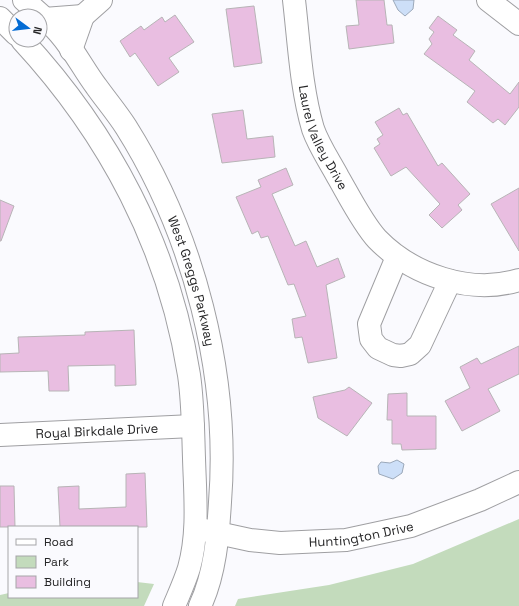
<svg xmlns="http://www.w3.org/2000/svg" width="519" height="606" font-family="'Space Grotesk',sans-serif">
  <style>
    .green { fill: #c3dbbc }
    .water { fill: #cddff8; stroke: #9ba8b9 }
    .building { fill: #e9bee1; stroke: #b7b4b6 }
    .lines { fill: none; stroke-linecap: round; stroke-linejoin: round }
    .minor-casing { stroke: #9f9fa2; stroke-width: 24 }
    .minor { stroke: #fff; stroke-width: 22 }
    .labels { text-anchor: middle; stroke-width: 4; stroke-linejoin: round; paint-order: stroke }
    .street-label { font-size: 13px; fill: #262627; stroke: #fafafe }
  </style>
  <rect width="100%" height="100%" fill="#fafafe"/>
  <!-- green -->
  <g class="green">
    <polygon points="519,519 519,606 235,606 238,599 329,585 413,564"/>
    <polygon points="137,582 154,584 144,606 0,606 0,595 9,593 9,597 137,597"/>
  </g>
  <!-- water -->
  <g class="water">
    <polygon points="393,0 414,0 413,9 405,16 398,10"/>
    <polygon points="397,460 404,464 402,473 393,479 379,474 378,466 381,462 390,463"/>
  </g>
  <!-- building -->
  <g class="building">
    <polygon points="356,0 384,0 387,25 392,25 394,43 349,49 346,26 359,25"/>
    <polygon points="254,6 262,63 234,67 226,9"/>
    <polygon points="175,15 194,42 169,58 179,72 158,86 135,53 130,57 120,41 141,26 144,30 162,17 165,22"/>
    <polygon points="438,16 457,30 453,35 475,51 469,60 510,94 519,82 519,107 505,125 498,119 493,123 467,102 475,91 424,54 432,44 429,39 434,32 429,28"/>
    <polygon points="399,108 403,115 407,113 438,166 442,163 470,194 458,205 462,210 442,228 429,215 440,204 406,167 391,176 374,148 380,144 377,139 383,135 375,122"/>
    <polygon points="243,110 247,139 273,136 275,157 222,163 212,114"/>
    <polygon points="286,168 293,185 272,194 295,246 306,241 317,267 338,258 345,277 326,285 337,358 308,363 302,337 295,338 292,319 306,316 294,284 288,285 268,236 261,238 258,231 252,234 236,197 261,187 258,180"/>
    <polygon points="519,188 519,251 491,204"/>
    <polygon points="0,200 14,206 1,241 0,241"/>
    <polygon points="134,330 136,385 115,386 115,365 68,366 69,391 49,391 48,371 0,372 0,354 19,353 18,337 85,335 85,332"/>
    <polygon points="519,346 519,374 488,389 500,411 462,431 445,401 470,388 460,367 477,358 481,364"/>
    <polygon points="349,387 372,403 347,436 318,418 313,397 345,390"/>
    <polygon points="407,393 407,416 436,416 436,449 402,450 401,444 392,444 392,420 387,420 388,394"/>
    <polygon points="145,473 147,527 60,527 58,487 79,486 79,509 126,507 126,474"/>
    <polygon points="0,486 14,486 15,527 0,527"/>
  </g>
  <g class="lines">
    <!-- minor casing -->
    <g class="minor-casing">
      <g id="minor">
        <path id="s1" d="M24,0C36,11 50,22 60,34C74,50 84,70 96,86C106,100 117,113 126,127C194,235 230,375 220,502C218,536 215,574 200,606"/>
        <path id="s2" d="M294,0C299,43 301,88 313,129C319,146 330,162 338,177C349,196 363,224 377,239C412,275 470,295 519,280"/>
        <polyline points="488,0 519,24"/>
        <polyline points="83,16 101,0"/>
        <polyline points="0,18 16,34"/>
        <polyline points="44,19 83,16 71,50"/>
        <path d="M22,40C109,134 169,247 189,375C193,402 193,430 194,458C195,494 199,533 189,568C185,581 179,594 174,606"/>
        <polyline points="397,257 369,324 371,339 378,348 393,355 401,356 410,354 420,345 450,281"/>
        <path id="s3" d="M0,435L193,426"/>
        <path id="s4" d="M204,530L250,540L280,543L346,540L411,526L480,500L519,482"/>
      </g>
    </g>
    <!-- minor -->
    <use href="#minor" class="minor"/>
  </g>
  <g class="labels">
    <!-- street labels -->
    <g class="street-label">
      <text dy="5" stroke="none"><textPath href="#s2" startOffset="142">Laurel Valley Drive</textPath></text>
      <text dy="5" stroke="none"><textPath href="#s1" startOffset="332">West Greggs Parkway</textPath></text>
      <text dy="5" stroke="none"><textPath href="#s3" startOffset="97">Royal Birkdale Drive</textPath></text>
      <text dy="5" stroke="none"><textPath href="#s4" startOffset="159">Huntington Drive</textPath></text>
    </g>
  </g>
  <!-- legend -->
  <rect x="8" y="526" width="130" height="72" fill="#fafafe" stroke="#a5a5a8"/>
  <rect x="16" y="539" width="20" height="6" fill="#ffffff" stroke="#a5a5a8"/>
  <text x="44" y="546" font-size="12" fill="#262627">Road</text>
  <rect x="16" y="556" width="20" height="12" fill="#c3dbbc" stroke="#a5a5a8"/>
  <text x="44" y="566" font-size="12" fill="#262627">Park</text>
  <rect x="16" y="576" width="20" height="12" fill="#e9bee1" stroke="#a5a5a8"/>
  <text x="44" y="586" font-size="12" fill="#262627">Building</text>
  <!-- north arrow -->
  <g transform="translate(28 28) rotate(105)"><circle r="19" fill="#fafafe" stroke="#a5a5a8"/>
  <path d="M0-3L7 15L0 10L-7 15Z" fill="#036bd4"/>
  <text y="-6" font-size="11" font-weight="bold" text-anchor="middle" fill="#262627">N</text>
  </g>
</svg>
